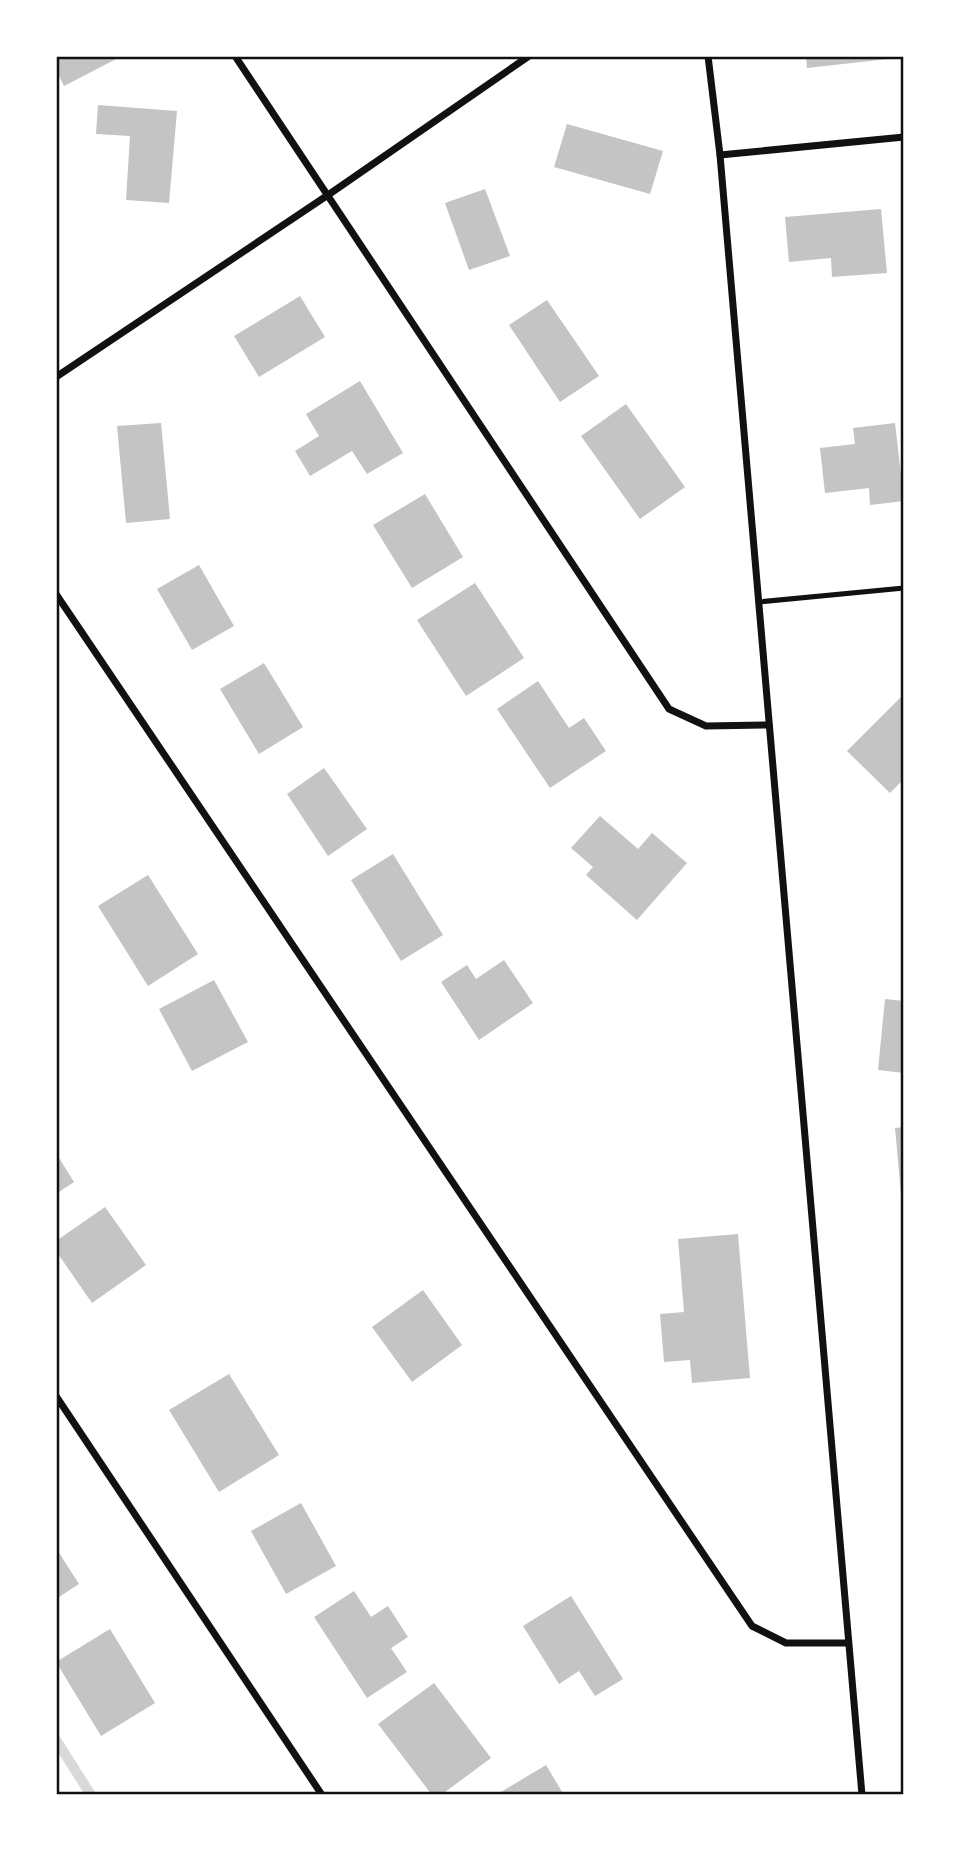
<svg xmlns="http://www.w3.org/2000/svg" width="960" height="1851" font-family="'Archivo Narrow',sans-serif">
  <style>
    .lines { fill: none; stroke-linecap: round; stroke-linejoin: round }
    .stream { stroke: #d9d9d9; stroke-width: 10 }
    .building { fill: #c4c4c4 }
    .service { stroke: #111; stroke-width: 5 }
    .minor { stroke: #111; stroke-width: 7 }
    .neatline { fill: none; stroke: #111; stroke-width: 2.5 }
  </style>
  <rect width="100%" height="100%" fill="#fff"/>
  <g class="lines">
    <!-- stream -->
    <polyline class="stream" points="56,1740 91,1795"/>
  </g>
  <!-- building -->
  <g class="building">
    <polygon points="56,56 122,56 64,86 56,70"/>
    <polygon points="806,56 888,56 888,59 807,68"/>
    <polygon points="98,105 177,111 169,203 126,200 130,136 96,134"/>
    <polygon points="567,124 663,151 650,194 554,167"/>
    <polygon points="485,189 510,256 469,270 445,203"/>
    <polygon points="881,209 887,273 832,277 831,258 789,262 785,217"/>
    <polygon points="300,296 325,337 259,377 234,336"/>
    <polygon points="547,300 599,376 560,402 509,325"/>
    <polygon points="360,381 403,453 367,474 352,451 310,476 295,451 319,436 306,414"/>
    <polygon points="626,404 685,487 640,519 581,436"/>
    <polygon points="161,423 170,519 126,523 117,426"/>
    <polygon points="895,423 904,501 870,505 869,488 825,493 820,448 855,444 853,428"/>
    <polygon points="425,494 463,557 412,588 373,525"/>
    <polygon points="199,565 234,626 192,650 157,589"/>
    <polygon points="475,583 524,658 466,696 417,620"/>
    <polygon points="264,663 303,727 259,754 220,689"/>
    <polygon points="538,681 569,728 584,718 606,751 550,788 497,709"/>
    <polygon points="904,694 904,779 890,793 847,751"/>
    <polygon points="324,768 367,829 328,856 287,794"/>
    <polygon points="600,816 638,849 652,833 687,863 637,920 586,875 593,867 571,848"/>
    <polygon points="393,854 443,935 401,961 351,880"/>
    <polygon points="148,875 198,954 148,986 98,906"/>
    <polygon points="504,960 533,1003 479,1040 441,982 467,965 476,979"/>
    <polygon points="214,980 248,1042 192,1071 159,1009"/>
    <polygon points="885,999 904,1001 904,1073 878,1070"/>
    <polygon points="904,1127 904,1205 902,1205 895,1128"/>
    <polygon points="56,1153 74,1182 56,1194"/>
    <polygon points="105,1207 146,1265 92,1303 56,1251 56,1241"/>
    <polygon points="738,1234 750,1378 692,1383 690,1360 664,1362 660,1314 684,1312 678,1239"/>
    <polygon points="423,1290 462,1345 412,1382 372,1327"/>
    <polygon points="229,1374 279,1455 219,1492 169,1410"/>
    <polygon points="301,1503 336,1566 286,1594 251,1531"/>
    <polygon points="56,1548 79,1584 56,1599"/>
    <polygon points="354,1591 371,1617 388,1606 408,1637 391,1648 407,1672 367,1698 314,1617"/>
    <polygon points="571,1596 623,1679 595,1696 579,1671 559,1684 523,1626"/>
    <polygon points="110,1629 155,1703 101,1736 56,1662"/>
    <polygon points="434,1683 491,1758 441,1795 432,1795 378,1724"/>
    <polygon points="546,1765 564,1795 496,1795"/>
  </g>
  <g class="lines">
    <!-- service -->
    <polyline class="service" points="758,602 904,588"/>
    <!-- minor -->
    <g class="minor">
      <polyline points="235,56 669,709 706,726 769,725"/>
      <polyline points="708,56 720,155 862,1795"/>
      <polyline points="720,155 904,137"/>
      <polyline points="56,377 328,195 529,56"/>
      <polyline points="56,594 752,1626 786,1643 848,1643"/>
      <polyline points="56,1396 322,1795"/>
    </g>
  </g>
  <!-- border -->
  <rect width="960" height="1851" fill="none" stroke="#ffffff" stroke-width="116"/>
  <rect x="58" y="58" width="844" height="1735" class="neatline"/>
</svg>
